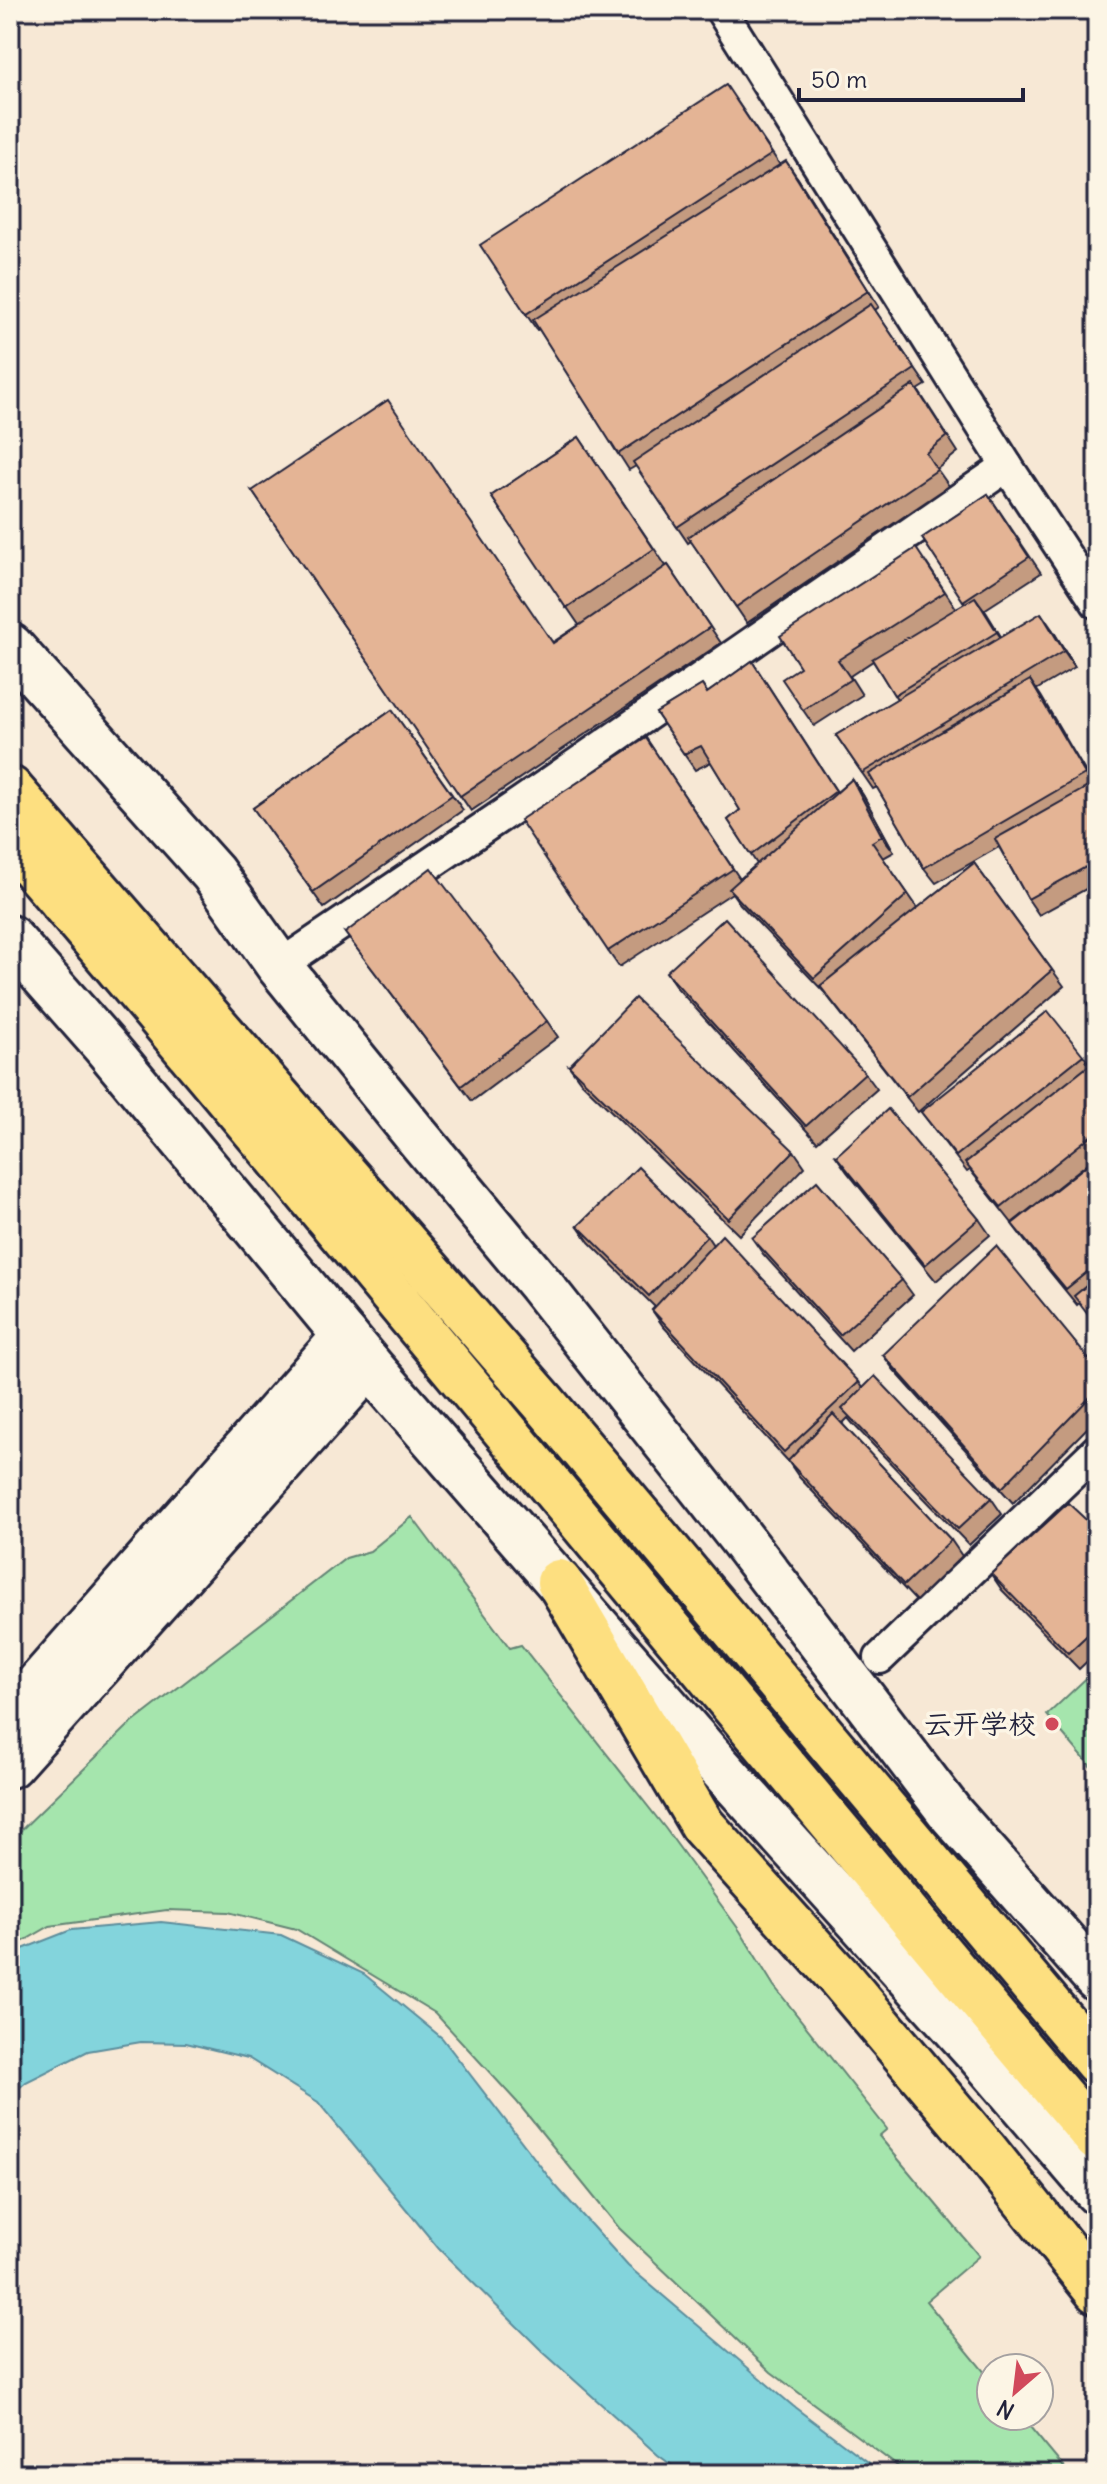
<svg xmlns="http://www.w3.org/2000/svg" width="1107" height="2484" font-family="Delius,'LXGW WenKai TC',sans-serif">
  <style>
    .green { fill: #a5e5ad; stroke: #648474; stroke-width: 2 }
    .water { fill: #83d4dc; stroke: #5c8d9c; stroke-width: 2 }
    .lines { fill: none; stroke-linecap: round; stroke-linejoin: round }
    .street-casing { stroke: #22223b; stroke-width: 36 }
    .secondary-casing { stroke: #22223b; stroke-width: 50 }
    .highway-casing { stroke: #22223b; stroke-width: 50 }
    .street { stroke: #fcf5e5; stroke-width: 30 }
    .secondary { stroke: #fcf5e5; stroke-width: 44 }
    .highway { stroke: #fddf80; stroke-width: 44 }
    .wall { fill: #c49b80; stroke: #22223b; stroke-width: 2 }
    .shaded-wall { fill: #a07e68; stroke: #22223b; stroke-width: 2 }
    .building { fill: #e4b495; stroke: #22223b; stroke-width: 2 }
    .poi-dot { fill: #d1495b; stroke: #fcf5e5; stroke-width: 3 }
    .labels { text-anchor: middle; stroke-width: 7; stroke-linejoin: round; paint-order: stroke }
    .poi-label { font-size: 28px; fill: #22223b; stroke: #fcf5e5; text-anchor: end }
  </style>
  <rect width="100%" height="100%" fill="#f7e8d5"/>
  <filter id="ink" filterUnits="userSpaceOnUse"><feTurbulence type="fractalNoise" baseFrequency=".0125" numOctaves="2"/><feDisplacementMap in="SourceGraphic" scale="16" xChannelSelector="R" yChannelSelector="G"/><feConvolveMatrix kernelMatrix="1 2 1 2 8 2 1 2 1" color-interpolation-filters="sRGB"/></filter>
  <g filter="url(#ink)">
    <!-- green -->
    <g class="green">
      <polygon points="412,1517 510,1648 521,1645 665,1828 740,1931 774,1986 887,2129 879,2136 979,2256 926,2301 991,2380 991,2416 1021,2416 1069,2474 908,2474 771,2372 619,2228 517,2102 435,2013 296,1929 228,1912 167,1910 50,1926 10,1949 10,1841 127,1727 346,1558 370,1551"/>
      <polygon points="1097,1668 1097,1774 1047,1715"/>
    </g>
    <!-- water -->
    <polygon class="water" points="161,1922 281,1935 364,1974 442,2038 555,2185 628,2266 793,2406 883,2474 684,2474 658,2455 543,2352 439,2249 318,2102 248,2058 186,2043 141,2042 88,2051 26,2082 10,2096 10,1954 71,1930"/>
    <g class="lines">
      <!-- street casing -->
      <g class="street-casing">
        <g id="street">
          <polyline points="721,10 1007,466 1097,603"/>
          <polyline points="279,966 529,797 1007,466"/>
          <polyline points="880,1658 1097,1450"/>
        </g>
      </g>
      <!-- secondary casing -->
      <g class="secondary-casing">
        <g id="secondary">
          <polyline points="10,646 213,873 279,966 415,1134 540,1284 740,1537 952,1815 1097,1979"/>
          <polyline points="10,938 105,1046 369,1365 715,1762 976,2051 1097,2192"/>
          <polyline points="10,1716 345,1336"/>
          <polyline points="10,1765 369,1365"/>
        </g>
      </g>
      <!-- highway casing -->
      <g class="highway-casing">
        <g id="highway">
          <polyline points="10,789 544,1403 1097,2062"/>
          <path d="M10,841C377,1270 732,1709 1097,2139"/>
          <polyline points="559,1582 702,1825 840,1978 985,2150 1097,2291"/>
        </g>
      </g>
      <!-- street -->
      <use href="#street" class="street"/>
      <!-- secondary -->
      <use href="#secondary" class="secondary"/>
      <!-- highway -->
      <use href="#highway" class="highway"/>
    </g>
    <!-- wall -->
    <g class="wall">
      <polygon points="737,101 780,165 797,177 879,307 875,310 926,385 918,390 958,452 937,469 949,486 747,623 691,541 688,543 636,466 629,470 539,329 537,330 526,314"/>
      <polygon points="579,437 666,566 668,565 721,643 471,811 252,491 553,642 579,625 491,496"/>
      <polygon points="988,494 1041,573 984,610 1001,637 1052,629 1075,667 1036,690 1096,790 1095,791 1097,793 1097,883 1039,915 1028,899 999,847 936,883 924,868 877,787 873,789 836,735 897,699 873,661 850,676 862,695 814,726 803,710 800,667 927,564 956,608 965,603 922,538"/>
      <polygon points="752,661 837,792 852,779 863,795 894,852 883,858 918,908 974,863 1064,986 918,1112 824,992 740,904 732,893 619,967 608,951 646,738 740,879 757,864 728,820 740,810 711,762 695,770 656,713 702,685 708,693"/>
      <polygon points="392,710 463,810 324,908 253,808"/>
      <polygon points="345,933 547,1021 558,1037 472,1101"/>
      <polygon points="666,972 865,1073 877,1089 817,1142 677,988"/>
      <polygon points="1083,1055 1090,1064 1097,1069 1097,1156 1012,1223 970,1170 967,1172 921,1112"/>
      <polygon points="569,1066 794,1151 805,1167 739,1235 581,1082"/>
      <polygon points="836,1156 979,1219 990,1235 936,1281 847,1172"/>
      <polygon points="1097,1157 1097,1327 1079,1303 1077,1305 1024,1240 1012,1224"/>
      <polygon points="578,1226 707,1236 713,1245 859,1382 863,1388 991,1498 1002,1514 969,1545 853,1424 848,1418 842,1424 951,1540 962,1556 916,1601 799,1477 788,1461 663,1326 652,1310 655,1307 589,1242"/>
      <polygon points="752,1238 902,1280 913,1295 851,1351 763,1254"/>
      <polygon points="883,1355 1097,1369 1097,1418 1013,1503 894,1370"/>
      <polygon points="1097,1530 1097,1652 1079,1669 1002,1590 991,1574"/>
    </g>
    <!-- shaded-wall -->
    <g class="shaded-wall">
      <polygon points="786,161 797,177 879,307 868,291"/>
      <polygon points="975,597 986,612 1008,648 997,632"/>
      <polygon points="1041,613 1052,629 1075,667 1064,651"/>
      <polygon points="1030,680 1041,696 1096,790 1085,774"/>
      <polygon points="852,779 863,795 894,852 882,836"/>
    </g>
    <!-- building -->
    <g class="building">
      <polygon points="726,85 772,154 526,314 480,245"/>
      <polygon points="786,161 868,291 618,454 533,320"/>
      <polygon points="871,304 915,369 677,527 633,462"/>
      <polygon points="914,385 947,436 926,453 937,470 736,607 688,537"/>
      <polygon points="388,400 553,643 668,565 710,627 460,796 252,491"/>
      <polygon points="579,437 654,549 566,608 491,496"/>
      <polygon points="988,494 1029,557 963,601 922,538"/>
      <polygon points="916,548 945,592 838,660 851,679 803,710 782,679 800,667 780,636"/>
      <polygon points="975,597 997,632 894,695 872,659"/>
      <polygon points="1041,613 1064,651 862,773 836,735"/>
      <polygon points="752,661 836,791 751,855 728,820 740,810 701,746 684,754 656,713 702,685 707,693"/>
      <polygon points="1030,680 1085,774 924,868 869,774"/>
      <polygon points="392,710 452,795 313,892 253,808"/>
      <polygon points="646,738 733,869 608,951 520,820"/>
      <polygon points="852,779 882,836 872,842 908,894 814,978 729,889"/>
      <polygon points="1091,785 1097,795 1097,861 1028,899 995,839"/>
      <polygon points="974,863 1052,970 907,1097 820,986"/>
      <polygon points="431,868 547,1021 461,1086 345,933"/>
      <polygon points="725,918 865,1073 806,1126 666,972"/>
      <polygon points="1097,996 1097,1016 1087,1004"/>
      <polygon points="635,998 794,1151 728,1219 569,1066"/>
      <polygon points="1048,1011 1083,1055 956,1156 921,1112"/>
      <polygon points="1092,1063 1097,1069 1097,1131 1001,1207 965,1163"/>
      <polygon points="888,1109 979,1219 925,1265 836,1156"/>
      <polygon points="1097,1157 1097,1264 1066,1289 1012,1224"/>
      <polygon points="638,1167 707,1236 649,1296 578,1226"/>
      <polygon points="817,1181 902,1280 840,1335 752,1238"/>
      <polygon points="722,1235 859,1382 784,1452 652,1310"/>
      <polygon points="996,1246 1097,1369 1097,1390 1002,1488 883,1355"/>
      <polygon points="1097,1277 1097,1325 1074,1296"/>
      <polygon points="875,1376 991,1498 958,1529 842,1409"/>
      <polygon points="833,1414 951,1540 904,1585 788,1461"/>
      <polygon points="1068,1503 1097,1530 1097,1626 1068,1653 991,1574"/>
    </g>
  </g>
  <!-- markers -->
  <circle class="poi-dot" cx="1052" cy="1724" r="8"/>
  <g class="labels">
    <!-- poi labels -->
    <g class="poi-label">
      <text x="1036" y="1734">云开学校</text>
    </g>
  </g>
  <!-- margin -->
  <rect width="1107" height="2484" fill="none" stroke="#fcf5e5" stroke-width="40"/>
  <rect x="20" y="20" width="1067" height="2444" fill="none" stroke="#22223b" stroke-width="3" filter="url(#ink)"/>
  <!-- north arrow -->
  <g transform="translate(1015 2392) rotate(208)"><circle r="38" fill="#fcf5e5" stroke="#a5a1a1" stroke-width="2"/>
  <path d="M0-6L14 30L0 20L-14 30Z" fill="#d1495b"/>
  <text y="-12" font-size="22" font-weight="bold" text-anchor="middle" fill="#22223b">N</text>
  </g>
  <!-- scale -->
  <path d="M799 88v12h224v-12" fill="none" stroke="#22223b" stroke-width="4"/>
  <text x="811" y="88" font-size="24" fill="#22223b" stroke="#fcf5e5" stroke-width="6" paint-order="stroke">50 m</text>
</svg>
